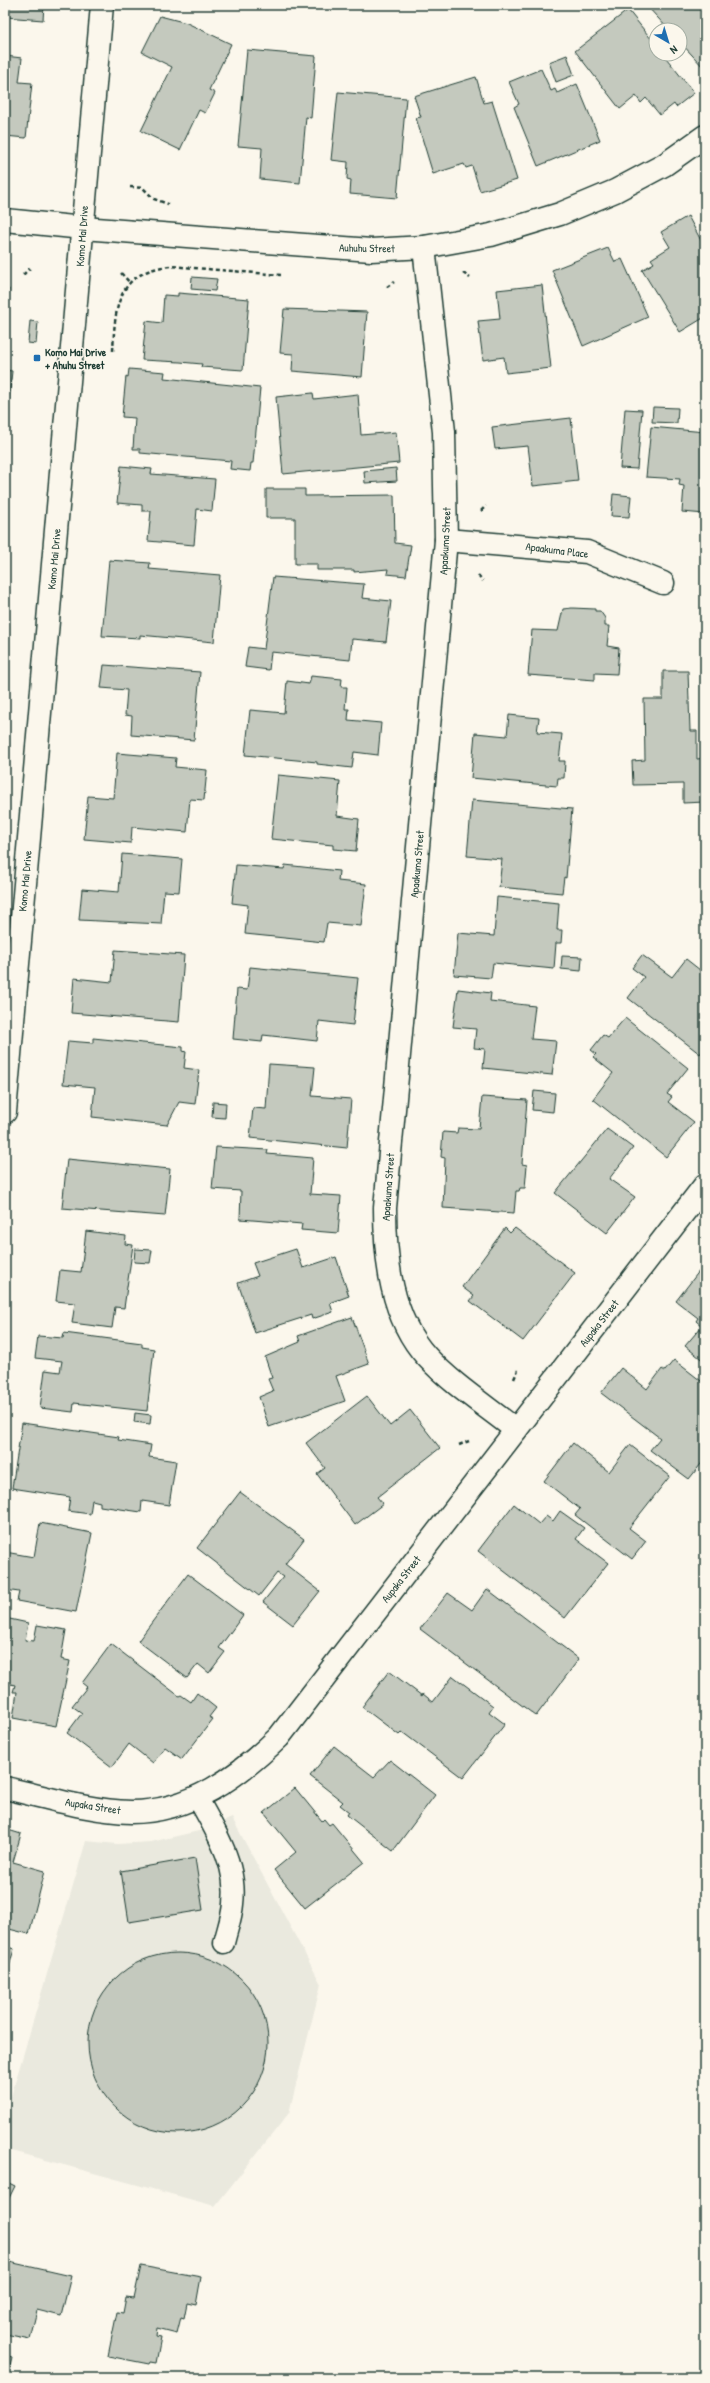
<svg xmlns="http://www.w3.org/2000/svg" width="710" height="2383" font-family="'Patrick Hand',sans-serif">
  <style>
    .built { fill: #eae9de }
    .building { fill: #c4c9be; stroke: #1f3d34 }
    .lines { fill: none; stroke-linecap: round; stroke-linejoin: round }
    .service-casing { stroke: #1f3d34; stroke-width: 23 }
    .minor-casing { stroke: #1f3d34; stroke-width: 25 }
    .tertiary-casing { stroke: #1f3d34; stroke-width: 25 }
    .path { stroke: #1f3d34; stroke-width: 2.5; stroke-dasharray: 4 3; stroke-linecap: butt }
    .service { stroke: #fbf7ec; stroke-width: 20 }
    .minor { stroke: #fbf7ec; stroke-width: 22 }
    .tertiary { stroke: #fbf7ec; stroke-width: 22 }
    .poi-dot { fill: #1f6fb2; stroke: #fbf7ec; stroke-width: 1.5 }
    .labels { text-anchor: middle; stroke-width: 3; stroke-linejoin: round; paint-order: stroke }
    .street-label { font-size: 11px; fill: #1f3d34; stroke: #fbf7ec }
    .poi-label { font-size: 11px; font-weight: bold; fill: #1f3d34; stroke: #fbf7ec; text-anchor: start }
  </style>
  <rect width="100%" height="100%" fill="#fbf7ec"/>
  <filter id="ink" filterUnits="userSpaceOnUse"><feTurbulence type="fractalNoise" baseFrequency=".025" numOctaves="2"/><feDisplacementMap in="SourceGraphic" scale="8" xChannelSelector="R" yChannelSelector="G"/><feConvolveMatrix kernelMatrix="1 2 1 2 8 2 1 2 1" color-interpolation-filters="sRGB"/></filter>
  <g filter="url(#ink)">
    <!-- built -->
    <polygon class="built" points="232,1818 321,1984 289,2113 215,2206 5,2149 5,2117 86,1841 117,1844 151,1842 203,1830"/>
    <!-- building -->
    <g class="building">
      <polygon points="5,5 44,5 43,20 5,17"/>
      <polygon points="646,5 705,5 705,69 680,42 680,30 669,30"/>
      <polygon points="628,10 656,45 656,54 663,54 694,93 676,107 674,104 660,115 646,98 641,103 636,96 620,109 575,51"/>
      <polygon points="160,16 187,23 231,44 209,90 215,93 205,113 199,110 180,150 141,131 172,67 142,52"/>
      <polygon points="247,50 316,56 311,118 306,117 300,183 260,179 262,148 238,146"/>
      <polygon points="567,55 574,75 556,82 549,62"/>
      <polygon points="5,56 22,58 19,82 32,83 26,138 5,136"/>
      <polygon points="541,69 551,91 555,89 557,93 577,84 600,140 538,166 514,107 519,104 509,82"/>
      <polygon points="476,77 484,103 492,101 517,180 480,191 472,166 466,168 464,164 433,174 416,118 421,117 414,96"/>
      <polygon points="338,92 406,98 397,198 350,194 351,180 347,179 348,162 331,160"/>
      <polygon points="688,216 705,248 705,317 680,332 642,270 654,263 651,259 670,247 661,232"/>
      <polygon points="608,248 615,262 622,259 648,317 583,346 552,270"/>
      <polygon points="192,277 217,279 215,291 191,289"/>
      <polygon points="542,285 551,368 506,373 504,357 483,360 478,321 500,319 497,290"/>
      <polygon points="5,289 9,289 5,327"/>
      <polygon points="178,293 249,299 243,370 201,367 202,364 180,362 142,360 146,321 162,323 164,295 178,296"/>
      <polygon points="284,309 367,312 362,377 292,371 293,354 280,353"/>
      <polygon points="30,321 38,322 36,344 28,343"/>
      <polygon points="129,369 165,372 164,378 260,388 253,463 251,463 250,471 230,469 231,461 140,453 140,449 133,449 135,418 122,417 126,376 128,377"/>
      <polygon points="5,370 12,371 8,409 5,408"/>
      <polygon points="313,393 314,399 358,394 361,435 396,432 399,463 283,474 276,397"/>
      <polygon points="653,407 678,408 677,423 652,422"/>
      <polygon points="625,409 642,410 637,469 620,468"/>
      <polygon points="571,418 578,481 533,486 528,446 495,449 492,427"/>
      <polygon points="651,427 705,432 705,514 682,512 684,486 679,485 680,479 646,477"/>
      <polygon points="121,466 152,469 151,474 215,479 212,511 197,509 194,545 148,541 151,511 142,511 142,505 117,503"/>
      <polygon points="396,468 397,481 365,483 364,471"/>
      <polygon points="266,489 305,489 305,496 394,495 395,543 411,545 406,576 387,574 388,569 354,572 354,570 317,570 317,564 295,564 295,518 266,518"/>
      <polygon points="613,494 631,496 629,517 611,516"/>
      <polygon points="109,560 150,563 149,569 220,575 214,642 140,635 140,638 102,636"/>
      <polygon points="273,577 364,584 362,598 391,601 386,642 352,639 350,660 271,652 269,670 245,667 248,647 264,649"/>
      <polygon points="572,608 595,609 595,611 600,611 605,618 605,626 609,626 607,646 619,648 617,674 595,673 595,680 528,675 532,630 558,631 563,609"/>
      <polygon points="104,665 200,672 194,740 131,735 132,716 125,715 127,690 101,688"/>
      <polygon points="663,671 688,671 690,731 697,731 697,759 705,758 705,802 683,803 683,784 633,785 632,761 645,760 644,699 663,699"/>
      <polygon points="311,676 342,679 341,687 347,687 345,709 349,709 348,720 381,723 378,755 354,752 352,768 317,764 317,762 245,755 250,710 284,713 287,681 309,684"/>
      <polygon points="509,715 539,718 537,732 562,734 559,761 565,761 564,778 558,778 557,786 471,778 475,733 507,736"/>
      <polygon points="117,753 176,758 175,767 207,770 204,800 190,799 187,832 132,827 131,843 84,839 88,796 113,798"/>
      <polygon points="278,775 340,781 337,816 359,819 356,851 333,849 333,845 271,839"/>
      <polygon points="472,800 572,809 566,878 564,877 562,893 499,887 502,859 467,856"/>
      <polygon points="122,854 182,859 179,892 164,891 161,924 79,920 82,889 119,892"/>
      <polygon points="236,865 284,869 285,865 339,871 338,881 366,884 361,926 327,923 324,942 245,934 248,905 232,903"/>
      <polygon points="497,897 559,903 557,930 562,930 561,943 556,943 554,969 493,963 491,978 454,975 458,933 494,936"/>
      <polygon points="115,950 184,955 179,1022 71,1013 74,978 112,982"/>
      <polygon points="642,955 672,977 686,959 705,974 705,1047 700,1054 628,998 644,977 632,968"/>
      <polygon points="562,956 582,957 581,971 561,969"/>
      <polygon points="250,967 358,978 353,1025 319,1021 317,1041 263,1035 262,1042 233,1039 237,989 247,990"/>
      <polygon points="458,989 491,993 490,1001 535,1006 531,1039 556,1041 552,1075 483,1068 485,1049 474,1048 476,1029 453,1027"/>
      <polygon points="625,1018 688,1068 667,1094 672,1097 668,1102 694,1122 666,1157 593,1099 613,1073 593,1057 596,1054 591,1050 603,1035 608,1038"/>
      <polygon points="93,1038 183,1047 183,1051 186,1052 184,1068 199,1070 195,1104 179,1102 167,1125 92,1117 95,1087 63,1084 68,1041 93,1043"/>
      <polygon points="269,1064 315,1067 312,1096 351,1099 347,1148 250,1138 253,1108 266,1109"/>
      <polygon points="534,1091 555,1093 553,1112 532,1110"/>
      <polygon points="482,1097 527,1100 522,1164 527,1165 525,1188 520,1188 519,1191 516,1191 514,1213 443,1208 445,1158 441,1157 443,1132 457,1133 458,1128 479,1129"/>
      <polygon points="213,1102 226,1103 225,1118 212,1117"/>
      <polygon points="607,1129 633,1148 609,1179 635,1197 607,1233 555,1193"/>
      <polygon points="216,1147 268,1150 267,1154 313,1158 310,1194 341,1196 338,1233 301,1230 302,1224 240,1219 241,1191 212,1189"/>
      <polygon points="67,1159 170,1169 165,1216 62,1208"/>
      <polygon points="505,1228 510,1233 515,1228 575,1273 523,1341 470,1301 474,1296 462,1287"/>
      <polygon points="86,1231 126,1236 125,1244 133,1245 124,1308 115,1307 112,1328 72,1323 75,1303 56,1301 60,1270 81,1272"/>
      <polygon points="135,1249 152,1250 150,1263 134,1262"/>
      <polygon points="296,1249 303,1268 336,1257 349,1296 330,1303 333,1312 312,1319 311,1315 255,1333 238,1283 258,1276 253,1263"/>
      <polygon points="700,1270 705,1274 705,1362 685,1346 702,1326 696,1321 698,1318 676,1301"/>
      <polygon points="352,1317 369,1364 336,1376 345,1401 269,1427 259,1397 273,1391 268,1379 272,1378 265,1357 300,1342 298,1336"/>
      <polygon points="64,1333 142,1343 142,1347 154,1349 147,1411 74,1403 73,1412 40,1408 45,1370 60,1372 62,1361 35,1358 38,1336 63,1338"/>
      <polygon points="674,1360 705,1384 705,1459 689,1479 650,1450 660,1438 601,1393 621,1368 647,1389 662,1369 665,1371"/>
      <polygon points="367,1396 390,1426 410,1410 440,1448 377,1497 383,1504 355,1525 317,1474 325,1468 306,1443"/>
      <polygon points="135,1413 151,1415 150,1424 134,1422"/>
      <polygon points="22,1423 119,1437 118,1440 151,1445 149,1457 176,1461 169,1505 142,1501 141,1512 100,1506 100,1502 92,1500 90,1514 68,1511 70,1497 12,1488"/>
      <polygon points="573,1443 609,1472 630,1445 670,1476 629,1528 646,1541 632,1559 575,1515 580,1509 544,1481"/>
      <polygon points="240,1492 304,1539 285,1564 320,1591 293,1625 263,1602 283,1577 277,1573 259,1596 197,1548"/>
      <polygon points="514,1504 539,1524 546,1516 553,1521 560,1511 584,1528 576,1539 608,1563 565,1618 478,1551"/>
      <polygon points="40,1523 92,1533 76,1612 17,1601 19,1592 5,1590 5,1552 34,1557"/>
      <polygon points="188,1574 243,1615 219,1648 225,1652 209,1673 198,1664 187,1678 138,1641"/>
      <polygon points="487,1589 579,1659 536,1716 420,1629 448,1593 472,1610"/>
      <polygon points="5,1618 28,1623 25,1640 34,1641 37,1625 66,1630 61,1659 70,1661 56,1726 13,1718 17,1692 13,1692 15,1685 6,1683 5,1688"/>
      <polygon points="111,1644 179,1696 181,1695 191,1702 197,1693 216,1708 209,1717 213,1719 182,1759 165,1747 153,1763 129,1744 112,1767 67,1733 82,1713 72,1706 87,1687 82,1683"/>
      <polygon points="389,1671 422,1696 423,1694 433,1702 453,1676 493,1706 489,1712 505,1724 463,1778 402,1732 399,1735 362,1707"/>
      <polygon points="334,1746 374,1777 390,1760 435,1795 393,1851 347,1815 349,1812 340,1805 343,1802 310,1776"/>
      <polygon points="295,1788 322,1821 324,1819 329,1825 332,1823 364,1862 305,1908 274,1870 296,1852 264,1813"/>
      <polygon points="5,1829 21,1834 13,1862 45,1871 29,1934 5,1928"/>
      <polygon points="195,1858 203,1910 129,1922 121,1871"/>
      <polygon points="5,1946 14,1949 5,1981"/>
      <circle cx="178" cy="2043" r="90"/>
      <polygon points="5,2181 15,2186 5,2206"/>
      <polygon points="5,2261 71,2276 61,2316 37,2310 30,2339 5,2334"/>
      <polygon points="141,2266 201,2277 196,2305 187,2303 184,2318 181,2317 177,2333 157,2328 156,2336 161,2337 156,2363 150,2362 149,2364 108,2356 117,2312 123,2313 126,2297 134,2298"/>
      <polygon points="5,2355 12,2357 7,2378 5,2378"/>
    </g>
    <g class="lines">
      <!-- service casing -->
      <g class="service-casing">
        <path id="service" d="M197,1797C215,1830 238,1865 233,1904C232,1917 227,1930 224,1943"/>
      </g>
      <!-- minor casing -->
      <g class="minor-casing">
        <g id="minor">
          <polyline points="83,228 371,250 424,247 491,235 560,214 615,191 664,165 705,136"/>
          <path d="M424,247L444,432L446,540L385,1208C385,1259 391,1318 427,1357C453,1385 486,1406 516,1430"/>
          <polyline points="446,540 587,552 663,583"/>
          <path d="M5,1788C46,1797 88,1811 131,1812C190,1812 239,1776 279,1737L705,1185"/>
        </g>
      </g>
      <!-- tertiary casing -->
      <g class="tertiary-casing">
        <g id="tertiary">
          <polyline points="5,220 83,228"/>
          <polyline points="5,1112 102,5"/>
        </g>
      </g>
      <!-- path -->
      <g class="path">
        <polyline points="130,187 143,188 154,199 168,204"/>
        <polyline points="121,273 130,283"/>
        <polyline points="463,273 470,278"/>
        <polyline points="23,275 30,268"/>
        <polyline points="387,287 394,282"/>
        <path d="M113,351C115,306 117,272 170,266L281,275"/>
        <polyline points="481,511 486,506"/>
        <polyline points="478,575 483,581"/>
        <polyline points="514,1379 518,1370"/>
        <polyline points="459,1445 469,1441"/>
      </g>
      <!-- service -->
      <use href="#service" class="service"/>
      <!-- minor -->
      <use href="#minor" class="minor"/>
      <!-- tertiary -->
      <use href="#tertiary" class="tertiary"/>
    </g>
  </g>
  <!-- markers -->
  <rect class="poi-dot" x="33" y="354" width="8" height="8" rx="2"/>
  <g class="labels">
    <!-- street labels -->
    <g class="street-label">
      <text transform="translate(82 236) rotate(-86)" y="4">Komo Mai Drive</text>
      <text transform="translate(367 248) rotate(1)" y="4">Auhuhu Street</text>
      <text transform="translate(445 541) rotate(-87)" y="4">Apaakuma Street</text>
      <text transform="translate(557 550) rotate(7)" y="4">Apaakuma Place</text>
      <text transform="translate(54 559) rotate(-85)" y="4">Komo Mai Drive</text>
      <text transform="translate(417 864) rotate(-85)" y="4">Apaakuma Street</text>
      <text transform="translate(25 881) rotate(-85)" y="4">Komo Mai Drive</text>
      <text transform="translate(388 1187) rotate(-86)" y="4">Apaakuma Street</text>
      <text transform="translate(599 1323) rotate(-52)" y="4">Aupaka Street</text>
      <text transform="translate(401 1579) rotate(-52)" y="4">Aupaka Street</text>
      <text transform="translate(93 1806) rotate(9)" y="4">Aupaka Street</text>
    </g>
    <!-- poi labels -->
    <g class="poi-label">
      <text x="45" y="356">Komo Mai Drive<tspan x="45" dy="13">+ Ahuhu Street</tspan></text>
    </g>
  </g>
  <!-- margin -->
  <rect width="710" height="2383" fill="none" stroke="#fbf7ec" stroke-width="20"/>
  <rect x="10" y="10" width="690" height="2363" fill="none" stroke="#1f3d34" stroke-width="1.5" filter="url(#ink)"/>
  <!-- north arrow -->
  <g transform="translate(668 42) rotate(142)"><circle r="19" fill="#fbf7ec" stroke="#a3ada2"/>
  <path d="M0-3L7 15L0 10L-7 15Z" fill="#1f6fb2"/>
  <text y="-6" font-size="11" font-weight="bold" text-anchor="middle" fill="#1f3d34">N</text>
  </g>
</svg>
